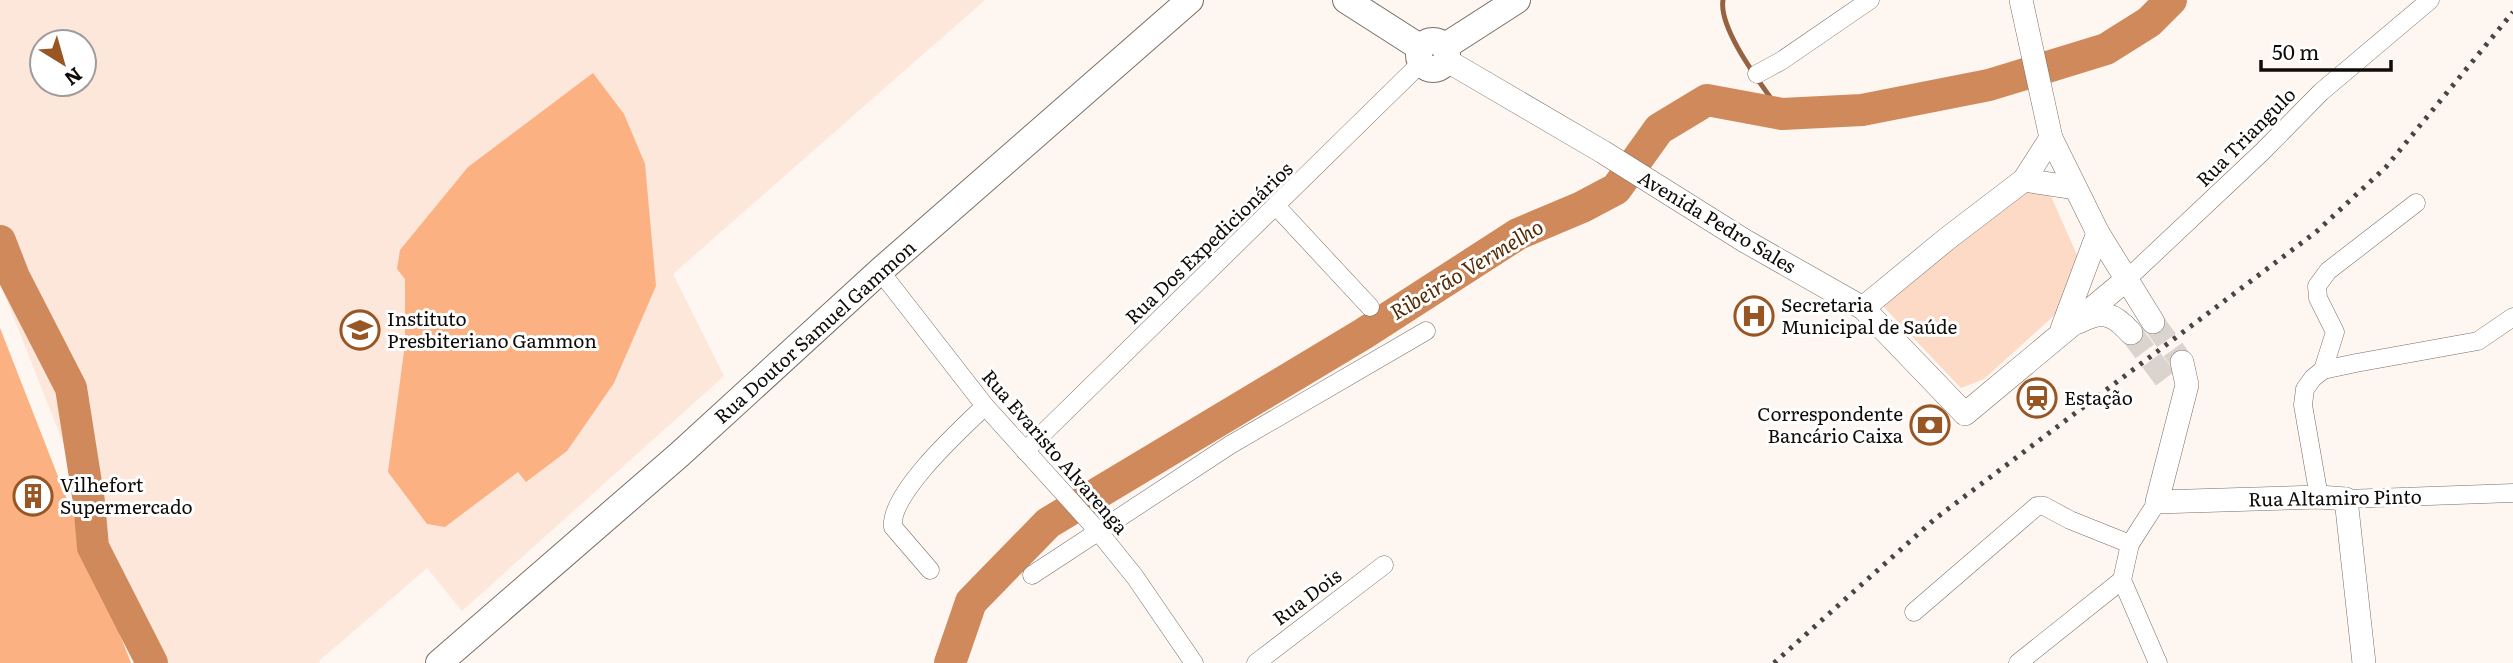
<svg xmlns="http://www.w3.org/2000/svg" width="2513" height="663" font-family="Literata,serif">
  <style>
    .built { fill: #fce7da; fill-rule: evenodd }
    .green { fill: #fddac5 }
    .forest { fill: #fbb181 }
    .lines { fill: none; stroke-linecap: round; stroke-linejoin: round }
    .stream { stroke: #956341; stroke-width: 5 }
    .river { stroke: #cf895a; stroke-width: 32 }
    .tertiary-tunnel { stroke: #dad3ce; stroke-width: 23; stroke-dasharray: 23 11; stroke-linecap: butt }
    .minor-casing { stroke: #7a6e67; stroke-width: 19 }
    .tertiary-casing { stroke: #7a6e67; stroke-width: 24 }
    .secondary-casing { stroke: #7a6e67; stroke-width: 28 }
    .minor { stroke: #fff; stroke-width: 18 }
    .tertiary { stroke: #fff; stroke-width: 23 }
    .secondary { stroke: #fff; stroke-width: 26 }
    .rail { stroke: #4a4541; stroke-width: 5; stroke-dasharray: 3.5 7; stroke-linecap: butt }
    .labels { text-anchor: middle; stroke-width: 6; stroke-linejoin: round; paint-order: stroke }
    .street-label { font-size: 19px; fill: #0f0b08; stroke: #fff }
    .poi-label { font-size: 19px; fill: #0f0b08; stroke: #fff; text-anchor: start }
    .water-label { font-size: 21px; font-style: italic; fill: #582a04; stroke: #fff }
  </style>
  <rect width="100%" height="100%" fill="#fef6f1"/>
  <!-- built -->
  <path class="built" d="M0,0H985L673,274L724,376L462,611L427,568L319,661L320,663H157L72,465L0,283ZM42,42H84V84H42Z"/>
  <!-- green -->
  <polygon class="green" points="2018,191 2050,194 2081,264 2070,301 1984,379 1961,388 1883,306"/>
  <!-- forest -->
  <g class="forest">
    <polygon points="593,73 624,114 645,164 656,286 614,383 567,451 526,482 518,472 445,527 427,524 388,472 405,344 405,279 397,269 400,250 468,167"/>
    <polygon points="0,328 131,663 0,663"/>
  </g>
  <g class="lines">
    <!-- stream -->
    <path class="stream" d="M1723,0C1718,30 1765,89 1782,114"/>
    <!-- river -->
    <g class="river">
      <polyline points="0,241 14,277 71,388 89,502 93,547 152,663"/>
      <polyline points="950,663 971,602 1048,523 1363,334 1518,234 1582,207 1616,189 1659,129 1707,100 1782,114 1862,110 1989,85 2106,49 2149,22 2171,0"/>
    </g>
    <!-- tertiary-tunnel -->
    <g class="tertiary-tunnel">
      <polyline points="2153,322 2182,362"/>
      <polyline points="2131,333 2167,381"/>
    </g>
    <!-- minor casing -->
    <g class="minor-casing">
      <g id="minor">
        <polyline points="1757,74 1781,61 1870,0"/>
        <polyline points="1276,206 1370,307"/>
        <polyline points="880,271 985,406 1098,531 1135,577 1194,663"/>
        <polyline points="2126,280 2262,152 2321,92 2430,0"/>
        <polyline points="2323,370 2335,332 2318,298 2317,286 2328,271 2416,203"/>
        <polyline points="1025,451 1421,63"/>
        <polyline points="2319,497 2303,405 2305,389 2313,378 2323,370 2356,363 2478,341 2513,317"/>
        <polyline points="2346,499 2513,493"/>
        <polyline points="2157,502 2130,544 2122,580 2158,663"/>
        <path d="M930,570L893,527C889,494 961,429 985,406"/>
        <polyline points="1032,575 1230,445 1426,331"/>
        <polyline points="1914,612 2037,506 2044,506 2070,520 2130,544"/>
        <polyline points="1256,663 1384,565"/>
        <polyline points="2018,663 2122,580"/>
      </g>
    </g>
    <!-- tertiary casing -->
    <g class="tertiary-casing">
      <g id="tertiary">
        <polyline points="2021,0 2051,138 2098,233 2153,322"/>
        <polyline points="1446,60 1603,152 1745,241 1863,308 1965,414 2126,280"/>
        <polyline points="2024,180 2075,188"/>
        <polyline points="1863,308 1948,238 2024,180 2051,138"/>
        <path d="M2079,322C2103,309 2114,314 2131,333"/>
        <polyline points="2062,329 2098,233"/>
        <polyline points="2182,362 2187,385 2157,502 2319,497 2346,499 2364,663"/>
      </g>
    </g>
    <!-- secondary casing -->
    <g class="secondary-casing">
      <g id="secondary">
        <polyline points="1346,0 1421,48"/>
        <circle cx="1433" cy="55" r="14"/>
        <polyline points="1444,47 1517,0"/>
        <polyline points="439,663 680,454 880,271 1190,0"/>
      </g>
    </g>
    <!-- minor -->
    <use href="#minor" class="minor"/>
    <!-- tertiary -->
    <use href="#tertiary" class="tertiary"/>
    <!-- secondary -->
    <use href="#secondary" class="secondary"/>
    <!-- rail -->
    <polyline class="rail" points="1774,663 1936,518 2316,232 2386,167 2513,12"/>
  </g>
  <!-- icons -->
  <defs>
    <g id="hospital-ring" transform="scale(2.0125)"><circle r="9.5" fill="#fff" stroke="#985625" stroke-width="1.5"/><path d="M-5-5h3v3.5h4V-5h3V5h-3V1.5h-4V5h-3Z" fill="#985625"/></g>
    <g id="school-ring" transform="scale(2.0125)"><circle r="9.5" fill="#fff" stroke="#985625" stroke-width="1.5"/><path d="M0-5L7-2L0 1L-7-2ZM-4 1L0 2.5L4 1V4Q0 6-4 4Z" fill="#985625"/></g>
    <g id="station-ring" transform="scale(2.0125)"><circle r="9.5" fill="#fff" stroke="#985625" stroke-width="1.5"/><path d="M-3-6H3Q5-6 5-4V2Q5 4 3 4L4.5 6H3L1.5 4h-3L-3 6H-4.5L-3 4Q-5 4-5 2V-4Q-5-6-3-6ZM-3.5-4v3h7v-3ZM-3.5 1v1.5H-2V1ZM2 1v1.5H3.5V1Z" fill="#985625"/></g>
    <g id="bank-ring" transform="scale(2.0125)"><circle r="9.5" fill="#fff" stroke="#985625" stroke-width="1.5"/><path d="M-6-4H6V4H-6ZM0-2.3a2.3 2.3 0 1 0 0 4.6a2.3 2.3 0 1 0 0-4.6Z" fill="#985625"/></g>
    <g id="building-ring" transform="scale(2.0125)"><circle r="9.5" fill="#fff" stroke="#985625" stroke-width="1.5"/><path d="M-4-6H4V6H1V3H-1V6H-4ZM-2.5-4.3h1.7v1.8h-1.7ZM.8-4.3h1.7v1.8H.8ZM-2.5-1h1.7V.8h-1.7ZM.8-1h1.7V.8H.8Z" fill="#985625"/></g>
  </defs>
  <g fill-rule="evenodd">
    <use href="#hospital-ring" x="1754" y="316"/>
    <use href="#school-ring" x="360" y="330"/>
    <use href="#station-ring" x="2037" y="398"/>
    <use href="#bank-ring" x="1930" y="425"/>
    <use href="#building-ring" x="33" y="496"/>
  </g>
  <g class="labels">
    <!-- street labels -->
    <g class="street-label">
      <text transform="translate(2246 137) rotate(-45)" y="7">Rua Triangulo</text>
      <text transform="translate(1717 222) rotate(31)" y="7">Avenida Pedro Sales</text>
      <text transform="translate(1209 243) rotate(-44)" y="7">Rua Dos Expedicionários</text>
      <text transform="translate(815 332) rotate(-42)" y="7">Rua Doutor Samuel Gammon</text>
      <text transform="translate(1055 452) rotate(49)" y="7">Rua Evaristo Alvarenga</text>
      <text transform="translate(2335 498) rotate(-1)" y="7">Rua Altamiro Pinto</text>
      <text transform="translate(1307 597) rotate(-37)" y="7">Rua Dois</text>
    </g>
    <!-- poi labels -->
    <g class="poi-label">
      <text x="1781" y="312">Secretaria<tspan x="1781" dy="22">Municipal de Saúde</tspan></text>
      <text x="387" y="326">Instituto<tspan x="387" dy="22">Presbiteriano Gammon</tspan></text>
      <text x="2064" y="405">Estação</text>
      <text x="1903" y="421" text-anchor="end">Correspondente<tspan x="1903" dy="22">Bancário Caixa</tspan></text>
      <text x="60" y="492">Vilhefort<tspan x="60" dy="22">Supermercado</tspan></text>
    </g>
    <!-- water labels -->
    <g class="water-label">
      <text transform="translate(1467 270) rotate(-31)" y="7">Ribeirão Vermelho</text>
    </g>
  </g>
  <!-- north arrow -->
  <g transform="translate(63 63) rotate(143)"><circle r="33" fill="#ffffff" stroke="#9f9d9c" stroke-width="2"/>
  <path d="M0-5L12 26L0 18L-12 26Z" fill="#985625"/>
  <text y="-10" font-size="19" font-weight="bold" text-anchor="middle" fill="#0f0b08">N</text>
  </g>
  <!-- scale -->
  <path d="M2261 60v10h130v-10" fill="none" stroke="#0f0b08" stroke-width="3.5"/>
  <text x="2272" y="60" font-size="21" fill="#0f0b08" stroke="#ffffff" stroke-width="5" paint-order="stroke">50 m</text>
</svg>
